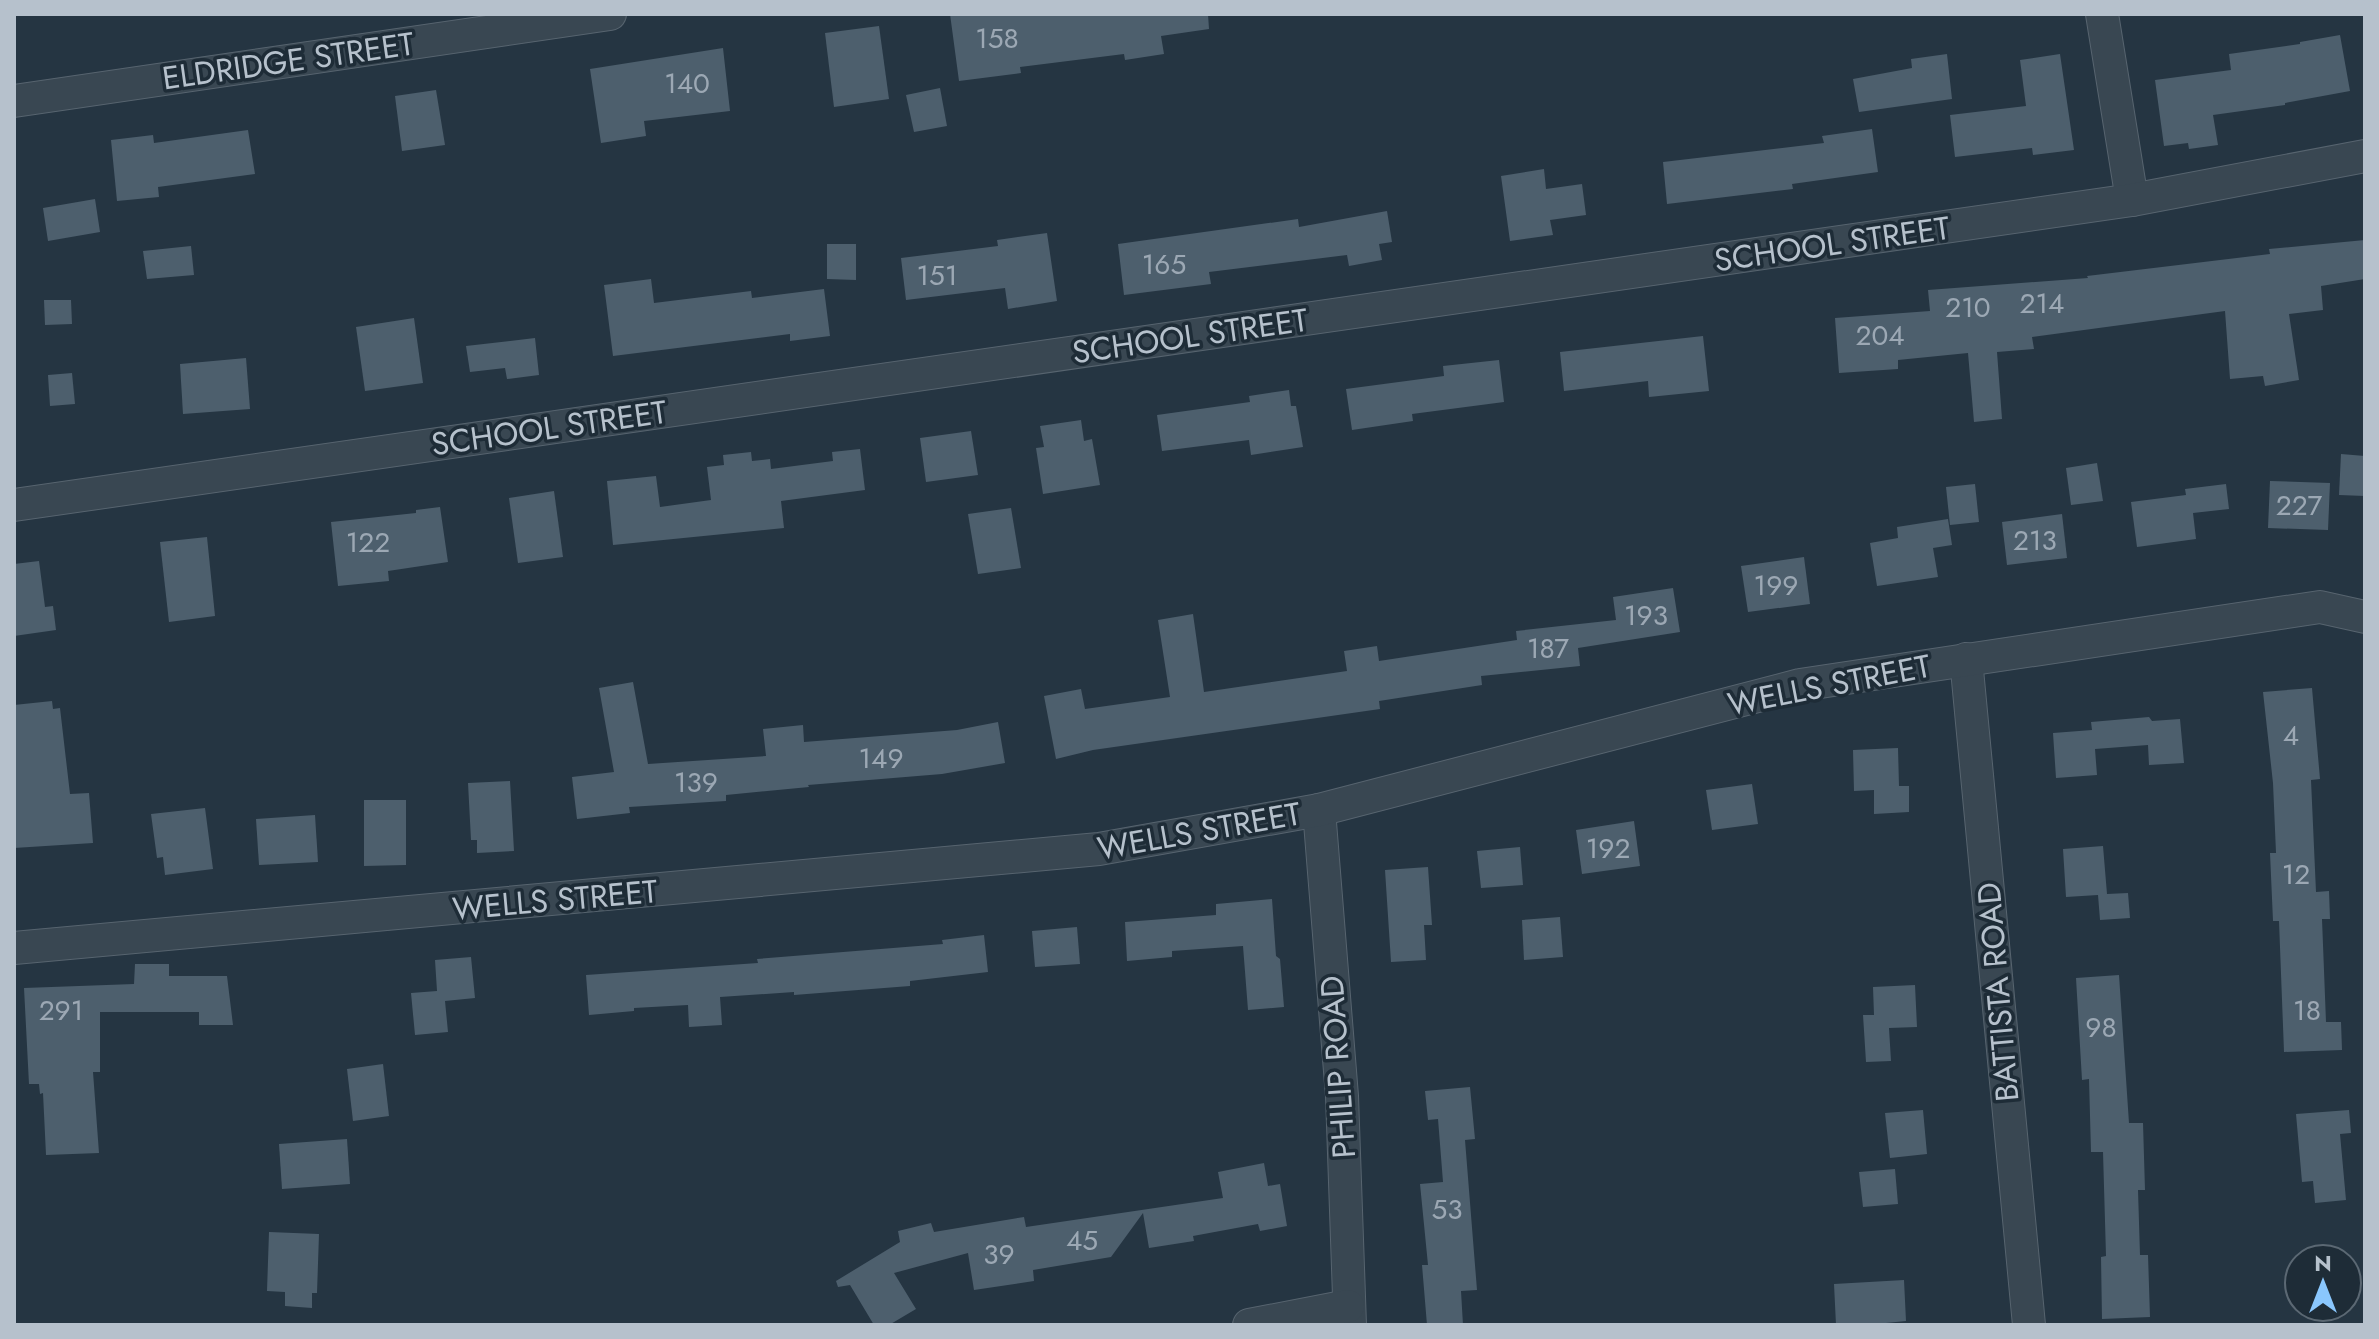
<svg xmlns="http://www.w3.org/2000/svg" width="2379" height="1339" font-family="Jost,sans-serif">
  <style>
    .building { fill: #4d5f6d }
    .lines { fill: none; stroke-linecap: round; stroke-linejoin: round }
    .minor-casing { stroke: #57646f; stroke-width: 34 }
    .minor { stroke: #394752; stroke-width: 32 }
    .labels { text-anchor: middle; stroke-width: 7; stroke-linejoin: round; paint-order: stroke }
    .number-label { font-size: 28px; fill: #9ca8b4 }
    .street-label { font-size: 32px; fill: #b6c1cc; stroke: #1e2c37 }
  </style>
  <rect width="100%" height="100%" fill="#253542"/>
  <!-- building -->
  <g class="building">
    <polygon points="950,14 1208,14 1209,29 1161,36 1164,54 1125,60 1124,54 1020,67 1021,73 959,81"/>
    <polygon points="879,26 889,99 834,107 825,33"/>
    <polygon points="2340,35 2350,91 2285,103 2285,105 2213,115 2218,145 2189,149 2188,143 2164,146 2155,80 2231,70 2229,54 2300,44 2300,42"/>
    <polygon points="723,48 730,111 644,121 646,136 601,143 590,69"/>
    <polygon points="1947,54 1952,99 1859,112 1853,79 1912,68 1911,59"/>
    <polygon points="2060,54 2074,150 2033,155 2032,148 1955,157 1950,115 2026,106 2020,60"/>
    <polygon points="940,88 947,126 914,132 906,95"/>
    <polygon points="436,90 445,145 402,151 395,96"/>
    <polygon points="1872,129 1878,172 1792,184 1793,189 1667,204 1663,162 1824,143 1822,136"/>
    <polygon points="248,130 255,174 158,187 159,197 117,201 111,140 153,135 154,143"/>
    <polygon points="1544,169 1546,189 1582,184 1586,215 1550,220 1553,235 1510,241 1501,176"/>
    <polygon points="95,199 100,232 48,241 43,208"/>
    <polygon points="1387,211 1392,242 1379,244 1382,260 1349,266 1347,255 1209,272 1211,284 1124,295 1118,244 1298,219 1299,227"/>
    <polygon points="1047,233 1057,301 1008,309 1005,288 906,300 901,258 998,246 997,240"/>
    <polygon points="2365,240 2365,279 2321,286 2323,310 2289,314 2299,380 2265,386 2263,376 2230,379 2225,311 2032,337 2034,349 1997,352 2002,419 1974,422 1968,353 1898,360 1898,369 1839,373 1835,318 1930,311 1928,290 2088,278 2087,276 2270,254 2269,249"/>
    <polygon points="827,244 856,244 856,280 827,279"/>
    <polygon points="191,246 194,275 147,279 143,251"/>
    <polygon points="651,279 654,303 751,291 752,298 824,289 830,336 790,341 790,334 613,356 604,285"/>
    <polygon points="44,300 71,300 72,324 45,325"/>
    <polygon points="414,318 423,383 365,391 356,327"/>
    <polygon points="1703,336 1709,391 1649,397 1648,381 1564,391 1560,352"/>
    <polygon points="535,338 539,375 507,379 505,368 470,372 466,346"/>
    <polygon points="246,358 250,409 183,414 180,364"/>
    <polygon points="1499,360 1504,402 1412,414 1413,421 1352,430 1346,389 1444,376 1443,366"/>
    <polygon points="72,373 75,404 50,406 48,375"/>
    <polygon points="1289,390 1291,406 1296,406 1303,447 1251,455 1249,440 1162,451 1157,415 1250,402 1249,396"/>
    <polygon points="1081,420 1084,441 1092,439 1100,485 1043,494 1036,448 1044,447 1040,426"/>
    <polygon points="971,431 978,475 926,482 920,438"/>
    <polygon points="860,449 865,490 781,501 784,528 613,545 607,481 656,476 660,507 711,500 707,467 724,465 723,455 751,452 752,461 770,459 771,469 833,461 832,452"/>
    <polygon points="2341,454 2365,456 2365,496 2339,495"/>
    <polygon points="2097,463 2103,501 2071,505 2066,468"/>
    <polygon points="2270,481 2330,483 2328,530 2268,528"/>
    <polygon points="1975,484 1979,522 1950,525 1946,487"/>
    <polygon points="2226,484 2229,509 2193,513 2196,539 2137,547 2131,502 2186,495 2185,489"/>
    <polygon points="554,491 563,557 518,563 509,498"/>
    <polygon points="440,507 448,562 388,571 389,581 338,586 331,522 416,513 416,510"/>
    <polygon points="1011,508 1021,568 978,574 968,514"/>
    <polygon points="2062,514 2067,558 2007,565 2002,522"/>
    <polygon points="1948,519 1952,545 1933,548 1938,577 1877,586 1870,543 1898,538 1897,527"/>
    <polygon points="207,537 215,616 169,622 160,542"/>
    <polygon points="1804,557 1810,604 1748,612 1741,566"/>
    <polygon points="39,561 45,607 53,606 56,630 14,636 14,564"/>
    <polygon points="1673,588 1680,632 1578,648 1580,666 1481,676 1482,685 1379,701 1380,709 1093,750 1056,759 1044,696 1081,689 1085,709 1170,697 1158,620 1193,614 1204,692 1347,671 1344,651 1377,646 1379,661 1517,640 1516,631 1616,620 1613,597"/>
    <polygon points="633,682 648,764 766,756 763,729 803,725 804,742 957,730 998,722 1005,763 942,774 808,785 809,787 726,795 726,801 629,807 630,813 577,819 572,777 614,772 599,688"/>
    <polygon points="2312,688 2320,779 2311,780 2316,892 2329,891 2330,919 2322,919 2326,1022 2341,1022 2342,1050 2284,1052 2279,921 2273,921 2270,853 2276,853 2273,783 2263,692"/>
    <polygon points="52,701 53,709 60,708 70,794 89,793 93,843 14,848 14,705"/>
    <polygon points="2149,717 2152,721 2180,719 2184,763 2149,765 2148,745 2095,749 2097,775 2056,778 2053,733 2092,730 2091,722"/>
    <polygon points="1898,748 1899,786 1909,786 1909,812 1874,814 1874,790 1854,791 1853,750"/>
    <polygon points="510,781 514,851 477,853 477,840 471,840 468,783"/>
    <polygon points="1752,784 1758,824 1712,830 1706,790"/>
    <polygon points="364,800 406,800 406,865 364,866"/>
    <polygon points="205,808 213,869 165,875 163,857 157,858 151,814"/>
    <polygon points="315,815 318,862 259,865 256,819"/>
    <polygon points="1634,821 1640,866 1582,874 1576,830"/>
    <polygon points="2103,846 2107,894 2128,893 2130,918 2100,920 2098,895 2066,897 2063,849"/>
    <polygon points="1520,847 1523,885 1481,888 1477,851"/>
    <polygon points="1428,867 1432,925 1424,925 1426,960 1391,962 1385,870"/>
    <polygon points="1272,899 1276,956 1280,959 1284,1007 1248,1010 1243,946 1172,951 1172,957 1127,961 1125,922 1216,915 1216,904"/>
    <polygon points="1560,917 1563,957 1524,960 1522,920"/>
    <polygon points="1077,927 1080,964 1035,967 1032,931"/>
    <polygon points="984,935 988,972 910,981 910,986 794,995 794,992 720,997 722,1025 689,1027 688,1005 634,1008 634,1011 589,1015 586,975 758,963 757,959 943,944 942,940"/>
    <polygon points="471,957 475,998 445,1001 448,1032 415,1035 411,993 437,991 435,960"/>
    <polygon points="135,964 169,964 169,976 227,976 233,1025 199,1025 199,1012 100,1012 100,1072 93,1072 99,1153 46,1155 43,1093 40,1094 39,1084 29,1084 24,988 134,984"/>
    <polygon points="2119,975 2129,1123 2143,1123 2145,1190 2138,1190 2140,1255 2148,1255 2150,1317 2102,1319 2101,1257 2106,1256 2103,1152 2091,1152 2089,1079 2082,1080 2076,978"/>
    <polygon points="1915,985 1917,1027 1889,1028 1891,1061 1866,1062 1863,1015 1874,1015 1873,987"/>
    <polygon points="383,1064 389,1116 353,1121 347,1069"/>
    <polygon points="1470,1087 1475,1139 1465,1140 1477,1290 1461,1291 1463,1325 1427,1325 1422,1265 1428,1265 1420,1184 1443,1182 1438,1119 1428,1120 1425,1091"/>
    <polygon points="1923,1110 1927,1154 1890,1158 1885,1113"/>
    <polygon points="2349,1110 2351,1133 2340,1134 2346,1200 2315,1203 2313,1181 2302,1182 2296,1114"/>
    <polygon points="347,1139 350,1184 282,1189 279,1144"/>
    <polygon points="1264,1163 1268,1186 1280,1184 1287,1226 1260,1231 1258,1224 1193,1236 1194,1241 1149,1248 1143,1213 1111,1257 1033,1270 1034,1281 974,1290 968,1253 894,1273 916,1309 889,1325 874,1325 850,1285 838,1287 836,1281 900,1242 898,1231 931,1223 934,1232 1024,1217 1026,1227 1223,1198 1218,1172"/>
    <polygon points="1895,1169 1898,1204 1863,1207 1859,1172"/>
    <polygon points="269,1232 319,1234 317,1293 312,1293 312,1308 285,1306 285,1292 267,1291"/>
    <polygon points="1904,1280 1906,1321 1886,1323 1886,1325 1836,1325 1834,1284"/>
  </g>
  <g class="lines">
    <!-- minor casing -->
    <g class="minor-casing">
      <g id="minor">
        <polyline points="2102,14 2132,200"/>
        <polyline points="14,101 610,14"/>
        <polyline points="14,505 2132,200 2365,156"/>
        <polyline points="1966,659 2029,1325"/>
        <polyline points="1319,810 1342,1096 1350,1325"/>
        <polyline points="14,948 1099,849 1319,810 1800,685 2320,607 2365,617"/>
        <polyline points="1249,1325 1348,1306"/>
      </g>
    </g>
    <!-- minor -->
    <use href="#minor" class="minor"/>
  </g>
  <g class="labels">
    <!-- number labels -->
    <g class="number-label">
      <text x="997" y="48">158</text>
      <text x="687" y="93">140</text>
      <text x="1164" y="274">165</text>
      <text x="937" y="285">151</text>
      <text x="2042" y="313">214</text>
      <text x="1968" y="317">210</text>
      <text x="1880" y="345">204</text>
      <text x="2299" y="515">227</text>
      <text x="2035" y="550">213</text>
      <text x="368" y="552">122</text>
      <text x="1776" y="595">199</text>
      <text x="1646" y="625">193</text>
      <text x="1548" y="658">187</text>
      <text x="2291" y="745">4</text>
      <text x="881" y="768">149</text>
      <text x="696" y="792">139</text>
      <text x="1608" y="858">192</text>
      <text x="2296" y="884">12</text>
      <text x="61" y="1020">291</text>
      <text x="2307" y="1020">18</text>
      <text x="2101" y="1037">98</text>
      <text x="1447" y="1219">53</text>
      <text x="1082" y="1250">45</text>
      <text x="999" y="1264">39</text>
    </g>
    <!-- street labels -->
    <g class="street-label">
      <text transform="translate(288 61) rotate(-8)" y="11">ELDRIDGE STREET</text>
      <text transform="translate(1832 244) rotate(-8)" y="11">SCHOOL STREET</text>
      <text transform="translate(1190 336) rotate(-8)" y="11">SCHOOL STREET</text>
      <text transform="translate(549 428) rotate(-8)" y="11">SCHOOL STREET</text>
      <text transform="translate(1829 685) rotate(-11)" y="11">WELLS STREET</text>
      <text transform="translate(1199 831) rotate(-10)" y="11">WELLS STREET</text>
      <text transform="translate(555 900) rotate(-5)" y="11">WELLS STREET</text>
      <text transform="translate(1998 992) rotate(-95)" y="11">BATTISTA ROAD</text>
      <text transform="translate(1338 1067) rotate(-94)" y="11">PHILIP ROAD</text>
    </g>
  </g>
  <!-- border -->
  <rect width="2379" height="1339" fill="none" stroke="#b6c1cc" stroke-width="32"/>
  <!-- north arrow -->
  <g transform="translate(2323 1283)"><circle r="38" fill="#1e2c37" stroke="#5b6873" stroke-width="2"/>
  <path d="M0-6L14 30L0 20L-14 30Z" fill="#8ac7fd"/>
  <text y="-12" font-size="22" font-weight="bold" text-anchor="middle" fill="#b6c1cc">N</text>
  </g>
</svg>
